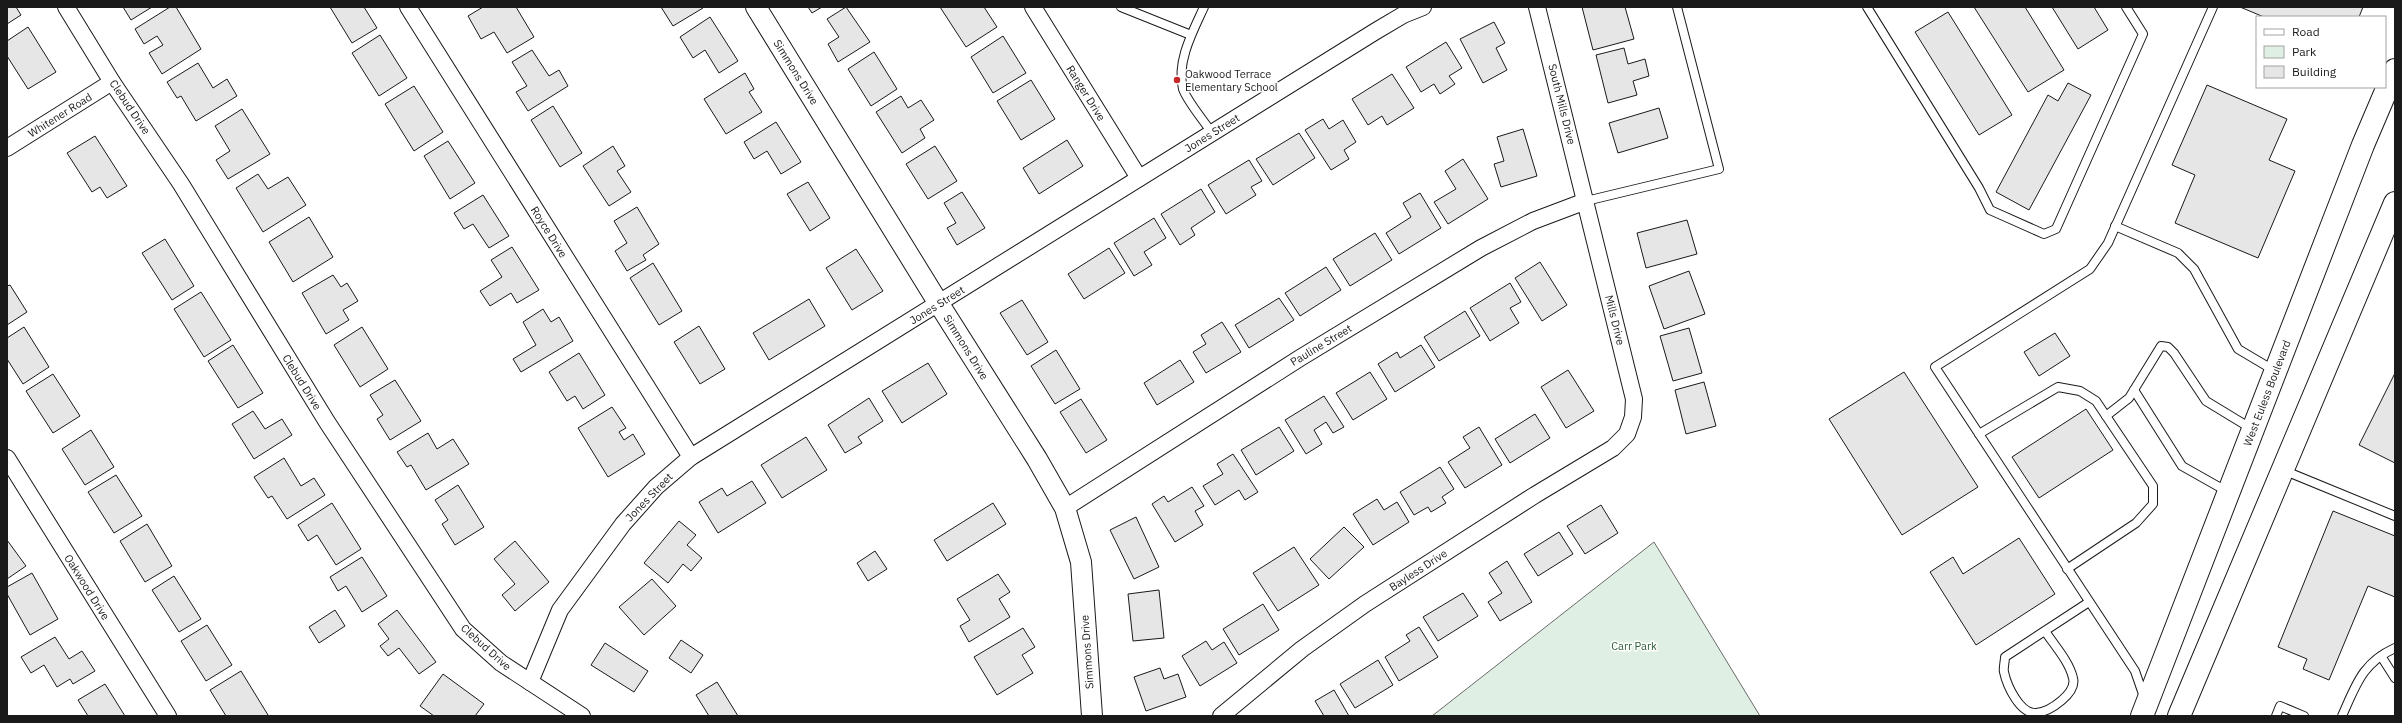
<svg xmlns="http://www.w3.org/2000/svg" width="2402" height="723" font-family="'IBM Plex Sans',sans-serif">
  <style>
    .green { fill: #e0efe3; stroke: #6a6a6a }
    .building { fill: #e6e6e6; stroke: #1a1a1a }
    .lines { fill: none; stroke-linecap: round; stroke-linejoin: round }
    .service-casing { stroke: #1a1a1a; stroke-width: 10 }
    .minor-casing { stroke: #1a1a1a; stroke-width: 18 }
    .tertiary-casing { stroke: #1a1a1a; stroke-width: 22 }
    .primary-casing { stroke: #1a1a1a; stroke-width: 24 }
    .service { stroke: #fff; stroke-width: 8 }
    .minor { stroke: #fff; stroke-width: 16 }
    .tertiary { stroke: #fff; stroke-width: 20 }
    .primary { stroke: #fff; stroke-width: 22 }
    .poi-dot { fill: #c62828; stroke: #fff; stroke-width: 1.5 }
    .labels { text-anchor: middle; stroke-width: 3; stroke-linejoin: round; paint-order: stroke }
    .street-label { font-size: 11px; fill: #1a1a1a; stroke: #fff }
    .poi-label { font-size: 11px; fill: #1a1a1a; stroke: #fff; text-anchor: start }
    .park-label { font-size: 11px; fill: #2b5a34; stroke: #fff }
  </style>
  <rect width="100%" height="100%" fill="#fff"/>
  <!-- green -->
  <polygon class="green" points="1654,542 1760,716 1432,716"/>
  <!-- building -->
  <g class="building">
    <polygon points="7,7 16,7 21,15 7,24"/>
    <polygon points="123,7 152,7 131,20"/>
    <polygon points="170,7 176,7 201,49 162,74 149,53 163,45 157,36 144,44 135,29"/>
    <polygon points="330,7 364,7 377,28 352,43"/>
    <polygon points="483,7 516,7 534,37 507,53 494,32 481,39 468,16"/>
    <polygon points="661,7 702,7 703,8 673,26"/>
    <polygon points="808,7 822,7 812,13"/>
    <polygon points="846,7 870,42 838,62 828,44 839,37 827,19"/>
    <polygon points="940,7 984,7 997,27 966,47"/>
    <polygon points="1582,7 1625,7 1634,39 1593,50"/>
    <polygon points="1974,7 2025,7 2064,70 2028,92"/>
    <polygon points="2052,7 2094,7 2108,30 2078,49"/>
    <polygon points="2240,7 2363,7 2359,17 2264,17"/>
    <polygon points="1948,12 2012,115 1979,135 1915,32"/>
    <polygon points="710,17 738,61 719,73 705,50 693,58 680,37"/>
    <polygon points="1494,22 1505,43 1496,48 1507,70 1483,83 1460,39"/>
    <polygon points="28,27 56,72 28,89 7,56 7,41"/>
    <polygon points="380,35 407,78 379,96 352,53"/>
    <polygon points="1003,36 1026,73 993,93 971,57"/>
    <polygon points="1446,42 1462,68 1449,76 1455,84 1440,94 1434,84 1421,92 1406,67"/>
    <polygon points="1624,48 1628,64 1645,59 1649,76 1633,81 1637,95 1608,103 1596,55"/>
    <polygon points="532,50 549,76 559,70 568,86 528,111 516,92 527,86 512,62"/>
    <polygon points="874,52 897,89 871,106 848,69"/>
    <polygon points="198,63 213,88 227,79 237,96 196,121 181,96 177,98 167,82"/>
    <polygon points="745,73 754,89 749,92 762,112 726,134 704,99"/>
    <polygon points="1392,74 1414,108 1387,125 1382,116 1368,125 1352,99"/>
    <polygon points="1031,80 1055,119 1021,140 997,101"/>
    <polygon points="2068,83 2091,95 2029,210 1996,192 2048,95 2058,101"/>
    <polygon points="2207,85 2287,119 2269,160 2295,171 2258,258 2175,223 2195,175 2172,165"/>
    <polygon points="414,86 443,132 414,151 385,104"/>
    <polygon points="901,96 908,108 921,100 934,120 920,129 925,138 902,153 876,112"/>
    <polygon points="553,106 582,153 560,167 531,120"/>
    <polygon points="1659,108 1668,138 1618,153 1609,123"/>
    <polygon points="242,109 270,154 228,179 216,160 230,151 215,126"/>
    <polygon points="1323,119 1329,129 1343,120 1356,142 1344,150 1349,159 1331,170 1305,130"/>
    <polygon points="776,122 801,162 781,174 767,151 754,159 744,142"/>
    <polygon points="1523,129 1537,176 1501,187 1494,164 1504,161 1497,137"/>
    <polygon points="1299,133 1315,158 1273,185 1256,159"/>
    <polygon points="95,136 127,186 107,198 100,187 92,192 67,153"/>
    <polygon points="1067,140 1083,166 1039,194 1023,168"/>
    <polygon points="448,141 475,183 450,199 424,156"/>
    <polygon points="613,146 625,166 617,171 631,192 609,206 583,166"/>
    <polygon points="935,146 957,181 928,199 906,164"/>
    <polygon points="1463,159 1488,199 1448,224 1434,202 1456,189 1445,171"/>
    <polygon points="1249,160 1262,181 1251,187 1256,195 1226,214 1208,185"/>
    <polygon points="258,174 268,189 288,177 306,205 263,232 236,188"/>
    <polygon points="808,182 830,218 810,231 787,194"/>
    <polygon points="1201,189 1215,212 1191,228 1195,235 1180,245 1161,214"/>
    <polygon points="962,192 985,228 957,245 947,228 956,223 944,203"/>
    <polygon points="1420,193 1441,228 1399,254 1386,233 1411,217 1403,203"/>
    <polygon points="483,195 509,236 489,248 473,224 464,229 454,213"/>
    <polygon points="637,207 659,244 643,255 646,260 627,271 615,251 627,243 614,221"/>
    <polygon points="309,217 333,257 293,282 269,242"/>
    <polygon points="1154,218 1166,238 1144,252 1152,265 1134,276 1114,243"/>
    <polygon points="1687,220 1697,254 1646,268 1637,233"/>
    <polygon points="1375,233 1392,260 1350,286 1333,259"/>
    <polygon points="165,239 194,286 172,300 142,253"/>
    <polygon points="512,247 539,290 517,303 511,293 490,306 480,291 502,277 491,260"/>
    <polygon points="1109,248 1125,273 1084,299 1068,274"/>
    <polygon points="856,249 883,291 852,310 826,268"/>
    <polygon points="1540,262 1567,305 1542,321 1515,278"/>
    <polygon points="653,263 682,311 659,325 630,278"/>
    <polygon points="1326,267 1341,290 1300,316 1285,293"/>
    <polygon points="1689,271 1705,314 1664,329 1649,286"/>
    <polygon points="333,275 341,287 347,283 358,301 343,310 349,320 326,334 302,293"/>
    <polygon points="1510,283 1521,302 1510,308 1519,323 1490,341 1470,308"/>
    <polygon points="10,285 27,312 7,325 7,286"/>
    <polygon points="201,292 231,340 204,357 174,309"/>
    <polygon points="1279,298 1294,320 1249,348 1235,325"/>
    <polygon points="809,299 825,326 769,360 753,333"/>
    <polygon points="1022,300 1048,342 1027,355 1000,313"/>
    <polygon points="543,309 551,322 559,317 573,341 521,372 513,359 536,345 523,322"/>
    <polygon points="1465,311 1480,336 1439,361 1424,337"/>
    <polygon points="1222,322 1241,352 1206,373 1193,352 1206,344 1201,335"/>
    <polygon points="699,326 725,369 700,384 674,342"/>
    <polygon points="24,327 49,367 23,384 7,359 7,338"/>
    <polygon points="362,327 388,369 360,387 334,345"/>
    <polygon points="1689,328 1702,373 1673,381 1660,336"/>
    <polygon points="2055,333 2070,356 2039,376 2024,352"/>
    <polygon points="233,345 263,393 238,408 208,361"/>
    <polygon points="1421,345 1435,367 1395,392 1378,364 1397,352 1400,358"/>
    <polygon points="1056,350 1080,389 1055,404 1031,366"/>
    <polygon points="579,353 605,395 583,409 575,396 567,401 549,372"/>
    <polygon points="1180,360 1194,382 1157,405 1144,383"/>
    <polygon points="928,363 947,394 902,423 882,391"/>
    <polygon points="1568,370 1594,411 1566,428 1541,387"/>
    <polygon points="1370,372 1387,399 1353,420 1336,393"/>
    <polygon points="1904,372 1978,487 1902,535 1829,419"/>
    <polygon points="2395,373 2395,463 2359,445"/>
    <polygon points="53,374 80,416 53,433 26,391"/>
    <polygon points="395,380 421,421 390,440 377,419 383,415 370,395"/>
    <polygon points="1704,382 1716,426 1686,434 1675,390"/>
    <polygon points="1324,396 1344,427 1333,433 1326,422 1314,430 1322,444 1306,454 1285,420"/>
    <polygon points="869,398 883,421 858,437 862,443 845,453 828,425"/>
    <polygon points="1081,399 1107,440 1086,453 1060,412"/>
    <polygon points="612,407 626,428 619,432 624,440 633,434 645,454 608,477 578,428"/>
    <polygon points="2086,409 2113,450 2039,498 2012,457"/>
    <polygon points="253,411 265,429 282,419 292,435 254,459 232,424"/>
    <polygon points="1535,414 1550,438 1510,463 1495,439"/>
    <polygon points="1279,427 1294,451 1256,475 1241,450"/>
    <polygon points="1479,427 1502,465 1465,488 1448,462 1470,448 1463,437"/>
    <polygon points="91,430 114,467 85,485 62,449"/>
    <polygon points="428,433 437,449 453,439 469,464 426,490 411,465 407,467 397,452"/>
    <polygon points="806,437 827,470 782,498 761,465"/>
    <polygon points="1233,454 1258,492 1245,500 1239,490 1215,505 1203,486 1223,474 1217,464"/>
    <polygon points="284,458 301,486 314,478 325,495 287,519 272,496 268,498 254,477"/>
    <polygon points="1440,467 1454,489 1442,497 1446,503 1431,512 1428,507 1414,515 1400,492"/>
    <polygon points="116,475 142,516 114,533 88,492"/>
    <polygon points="752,481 766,503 718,533 699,502 722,488 727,496"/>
    <polygon points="458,485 484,527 455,545 442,524 448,520 435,500"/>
    <polygon points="1192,487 1204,506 1195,511 1203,525 1175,542 1152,504 1164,496 1168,502"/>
    <polygon points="1377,499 1384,510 1397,502 1409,522 1373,545 1353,514"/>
    <polygon points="332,503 361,549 336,565 317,535 308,541 298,525"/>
    <polygon points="993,503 1006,524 947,561 934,540"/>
    <polygon points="1601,505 1618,533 1585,554 1567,526"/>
    <polygon points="2333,511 2395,536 2395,597 2368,586 2329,680 2303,669 2307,659 2278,647"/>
    <polygon points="1136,517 1159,567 1134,579 1110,530"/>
    <polygon points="679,521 696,535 687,545 702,558 691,571 683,564 668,583 644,563"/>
    <polygon points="147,524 172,566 145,582 120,541"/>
    <polygon points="1344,527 1364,547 1329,579 1310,559"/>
    <polygon points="1559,532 1573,554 1538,576 1524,554"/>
    <polygon points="2019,538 2055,594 1976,645 1930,572 1953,557 1963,574"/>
    <polygon points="7,540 26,566 7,579"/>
    <polygon points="515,541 549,582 515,611 502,595 515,584 494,559"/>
    <polygon points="1294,547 1319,585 1278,611 1253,573"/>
    <polygon points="875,551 887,569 868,581 857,563"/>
    <polygon points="362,557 387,596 362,612 346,586 338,591 330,577"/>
    <polygon points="1507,561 1532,602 1500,621 1488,602 1502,593 1489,573"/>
    <polygon points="32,573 58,619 30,635 7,594 7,587"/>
    <polygon points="998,574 1010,592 999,599 1010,617 969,642 960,626 970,620 957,599"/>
    <polygon points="174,576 201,619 179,632 152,590"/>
    <polygon points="652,579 676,606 644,635 619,607"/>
    <polygon points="1159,590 1164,638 1133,641 1128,594"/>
    <polygon points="1463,593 1478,616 1438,641 1423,617"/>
    <polygon points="1263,604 1279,630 1239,655 1223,629"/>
    <polygon points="335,610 345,626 319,643 309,627"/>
    <polygon points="397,610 436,662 419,674 399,648 388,656 380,646 389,639 378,624"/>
    <polygon points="207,625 232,665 206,681 181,641"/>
    <polygon points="1419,627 1438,657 1399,681 1385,657 1410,641 1406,635"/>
    <polygon points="1023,628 1035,647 1022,655 1033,673 997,695 974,657"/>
    <polygon points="55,637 69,659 82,651 95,671 73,684 70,679 57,687 44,665 31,673 21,657"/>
    <polygon points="681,640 703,655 691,673 669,658"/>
    <polygon points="1206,641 1212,650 1224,642 1237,663 1200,686 1182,656"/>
    <polygon points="605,643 648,671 634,692 591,665"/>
    <polygon points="1378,660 1393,685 1355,708 1340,684"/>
    <polygon points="1160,668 1164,679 1178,674 1186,697 1146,711 1134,677"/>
    <polygon points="241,671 268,715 266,716 226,716 210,690"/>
    <polygon points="443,674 484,704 475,716 434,716 420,706"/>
    <polygon points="717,682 738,716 709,716 696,695"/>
    <polygon points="105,684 125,716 88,716 78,700"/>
    <polygon points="1334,690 1349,716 1324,716 1315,701"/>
  </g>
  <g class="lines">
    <!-- service casing -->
    <g class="service-casing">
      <g id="service">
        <polyline points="1121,7 1191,35"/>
        <path d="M1204,7C1193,31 1176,62 1183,89C1187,101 1204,121 1212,133"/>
        <polyline points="1867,7 1979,188 1990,210 2044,234 2056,229 2143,34 2126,7"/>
        <polyline points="1586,201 1719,169 1677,7"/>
        <polyline points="2115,226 2178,253 2194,269 2238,349 2275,371"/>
        <polyline points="2134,390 2182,466 2228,492"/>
        <polyline points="2106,416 2129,398 2161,346 2168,347 2174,353 2206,401 2252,429"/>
        <polyline points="1979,434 2058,387 2080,391 2096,401 2153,486 2153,504 2136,523 2067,569"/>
        <polyline points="2283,470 2395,516"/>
        <path d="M2045,631C2054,645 2069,661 2073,678C2077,693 2050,712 2036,713C2020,714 2007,686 2004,672C2003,668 2005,662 2005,657L2089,602"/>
        <polyline points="2381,656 2395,678"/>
        <polyline points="2144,697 2135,671 1935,367 2090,269 2108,243 2213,7"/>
        <polyline points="2276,716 2280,706 2304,716"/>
        <path d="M2342,716C2356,685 2362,663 2395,648"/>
      </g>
    </g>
    <!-- minor casing -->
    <g class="minor-casing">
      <g id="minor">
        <polyline points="66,7 112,82 181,184 327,422 463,629 501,663 582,716"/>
        <polyline points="408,7 691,457"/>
        <polyline points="1033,7 1139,178"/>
        <polyline points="7,148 112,82"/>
        <polyline points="7,458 168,716"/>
        <polyline points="1065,508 1300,358 1481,248 1533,221 1586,201"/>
        <polyline points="530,682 560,610 623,524 656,487 691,457 1376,31 1403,15 1423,7"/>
        <polyline points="1221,716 1302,649 1365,604 1535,495 1613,448 1627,434 1633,417 1634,399 1537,7"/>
      </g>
    </g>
    <!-- tertiary casing -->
    <g class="tertiary-casing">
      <polyline id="tertiary" points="756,7 939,304 1037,459 1065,508 1081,562 1092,716"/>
    </g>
    <!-- primary casing -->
    <g class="primary-casing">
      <g id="primary">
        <polyline points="2142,716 2363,145 2395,70"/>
        <polyline points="2179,716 2395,203"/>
      </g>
    </g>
    <!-- service -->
    <use href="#service" class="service"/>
    <!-- minor -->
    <use href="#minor" class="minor"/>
    <!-- tertiary -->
    <use href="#tertiary" class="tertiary"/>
    <!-- primary -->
    <use href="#primary" class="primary"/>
  </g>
  <!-- markers -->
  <circle class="poi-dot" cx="1177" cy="80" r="4"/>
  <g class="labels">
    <!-- street labels -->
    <g class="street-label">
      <text transform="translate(796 72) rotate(58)" y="4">Simmons Drive</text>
      <text transform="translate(1086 93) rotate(58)" y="4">Ranger Drive</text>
      <text transform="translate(1562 104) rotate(76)" y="4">South Mills Drive</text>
      <text transform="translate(130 107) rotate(56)" y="4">Clebud Drive</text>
      <text transform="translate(60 115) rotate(-32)" y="4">Whitener Road</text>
      <text transform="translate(1212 133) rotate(-32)" y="4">Jones Street</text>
      <text transform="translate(549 232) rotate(58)" y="4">Royce Drive</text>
      <text transform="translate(937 305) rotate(-32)" y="4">Jones Street</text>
      <text transform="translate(1615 320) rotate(76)" y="4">Mills Drive</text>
      <text transform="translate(1321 345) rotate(-31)" y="4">Pauline Street</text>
      <text transform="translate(966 347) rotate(58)" y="4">Simmons Drive</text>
      <text transform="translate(302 382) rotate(58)" y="4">Clebud Drive</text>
      <text transform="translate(2267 393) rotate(-69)" y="4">West Euless Boulevard</text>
      <text transform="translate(649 497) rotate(-46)" y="4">Jones Street</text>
      <text transform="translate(1418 570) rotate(-33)" y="4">Bayless Drive</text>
      <text transform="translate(87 587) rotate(58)" y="4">Oakwood Drive</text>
      <text transform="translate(486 647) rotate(42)" y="4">Clebud Drive</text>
      <text transform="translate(1087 652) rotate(-94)" y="4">Simmons Drive</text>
    </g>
    <!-- poi labels -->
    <g class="poi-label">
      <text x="1185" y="78">Oakwood Terrace<tspan x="1185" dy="13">Elementary School</tspan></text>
    </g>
    <!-- park labels -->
    <g class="park-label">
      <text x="1634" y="650">Carr Park</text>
    </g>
  </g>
  <!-- border -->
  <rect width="2402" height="723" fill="none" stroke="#1a1a1a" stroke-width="16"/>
  <!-- legend -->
  <rect x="2256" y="16" width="130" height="72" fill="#ffffff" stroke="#a3a3a3"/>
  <rect x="2264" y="29" width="20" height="6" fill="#ffffff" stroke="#a3a3a3"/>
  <text x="2292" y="36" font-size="12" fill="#1a1a1a">Road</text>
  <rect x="2264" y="46" width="20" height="12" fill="#e0efe3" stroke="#a3a3a3"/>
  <text x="2292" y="56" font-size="12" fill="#1a1a1a">Park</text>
  <rect x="2264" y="66" width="20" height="12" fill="#e6e6e6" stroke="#a3a3a3"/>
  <text x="2292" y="76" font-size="12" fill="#1a1a1a">Building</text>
</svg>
